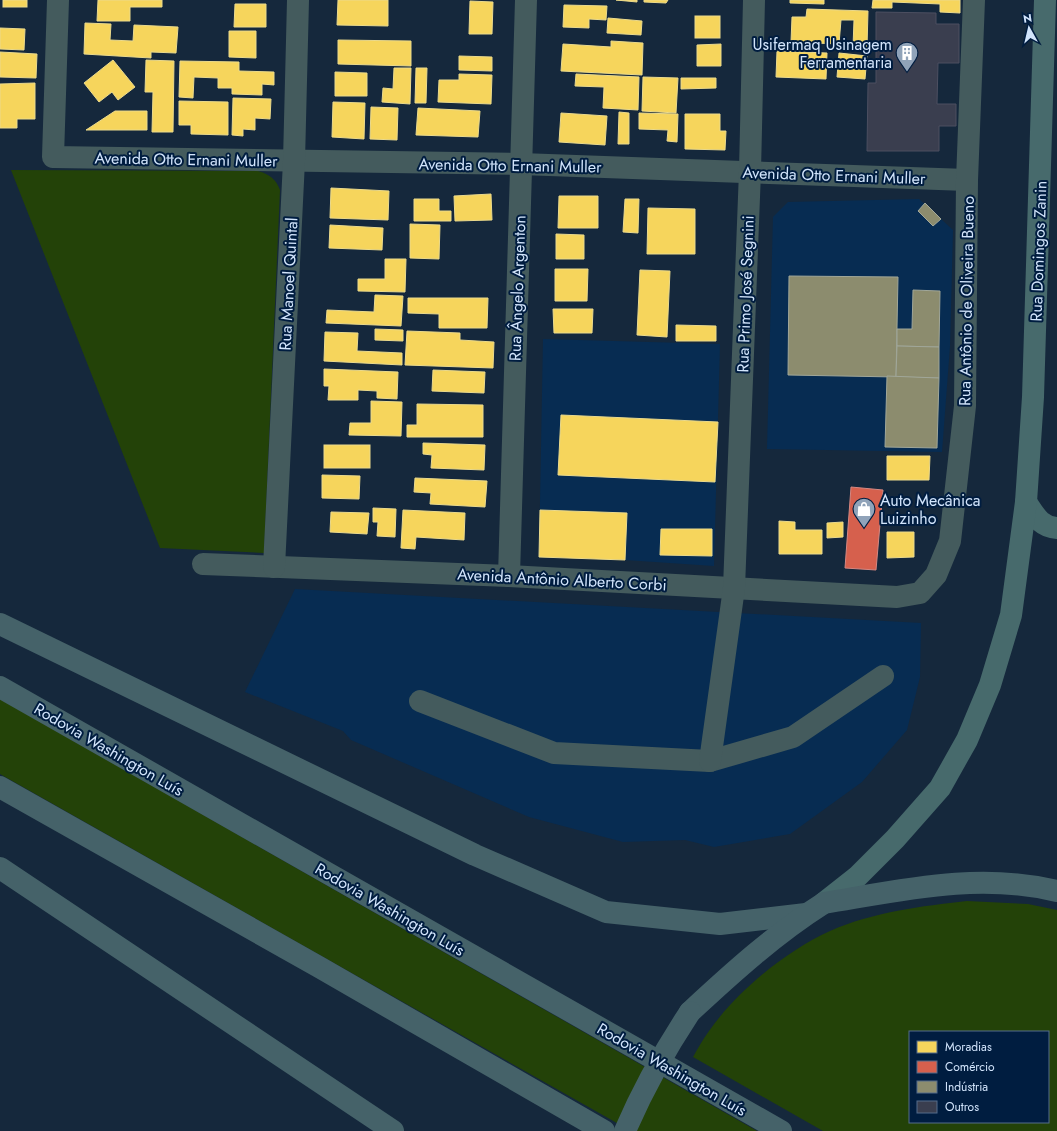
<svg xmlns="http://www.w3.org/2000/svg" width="1057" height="1131" font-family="Jost,sans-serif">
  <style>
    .built { fill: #072c52 }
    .green { fill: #234208; fill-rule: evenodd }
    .homes { fill: #f6d55c; stroke: #ebda8c }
    .shops { fill: #d6604d; stroke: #d58882 }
    .industry { fill: #8c8c6e; stroke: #a1a799 }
    .building { fill: #3a3e4f; stroke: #4c4f61 }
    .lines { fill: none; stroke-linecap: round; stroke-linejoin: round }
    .minor { stroke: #445b5d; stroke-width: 22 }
    .major { stroke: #476a6c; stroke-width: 22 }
    .highway { stroke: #456269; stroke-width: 22 }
    .highway-bridge { stroke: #456269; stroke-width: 22 }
    .labels { text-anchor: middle; stroke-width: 4; stroke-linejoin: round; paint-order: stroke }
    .poi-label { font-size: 16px; fill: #d2e5fc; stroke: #001d40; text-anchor: end }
    .street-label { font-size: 16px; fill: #d2e5fc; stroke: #001d40 }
  </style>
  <rect width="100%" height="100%" fill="#15283c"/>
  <!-- built -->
  <g class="built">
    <polygon points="919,199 953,230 950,346 942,452 767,449 773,217 788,202"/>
    <polygon points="543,339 720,344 714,566 625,560 539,557"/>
    <polygon points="295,589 921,623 920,677 907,730 862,782 790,834 714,847 685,840 623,842 529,817 351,740 343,731 245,692"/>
  </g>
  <!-- green -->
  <g class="green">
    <path d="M11,170L258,171C269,174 276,179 280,190L264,553L160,548Z"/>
    <polygon points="0,699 757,1131 631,1131 0,774"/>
    <path d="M967,901L1028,904L1057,910V1131H823L693,1057C698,1048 703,1039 709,1031C737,991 786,951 830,931C873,912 922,906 967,901ZM910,1032H1048V1122H910Z"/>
  </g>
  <!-- homes -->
  <g class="homes">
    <rect x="3" y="0" width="24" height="7"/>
    <polygon points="98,0 162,0 162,7 130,7 130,21 97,21"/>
    <polygon points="338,0 388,0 388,26 337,25"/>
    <polygon points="616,0 637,0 637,2"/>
    <polygon points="644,0 668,0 666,3 644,2"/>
    <polygon points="790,0 824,0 824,4 790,3"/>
    <polygon points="873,0 960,0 960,13 940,12 940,4 892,2 892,8 872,8"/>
    <polygon points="470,1 493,2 492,34 469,34"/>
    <polygon points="235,4 266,4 266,27 234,27"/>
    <polygon points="564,5 607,6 606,20 589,19 589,28 563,27"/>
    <polygon points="807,9 868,11 867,47 853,47 854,20 841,20 839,44 791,42 792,17 806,17"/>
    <rect x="695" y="16" width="25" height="22"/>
    <polygon points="608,18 642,21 641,35 607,33"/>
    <polygon points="85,23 111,24 110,40 133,41 134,25 178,27 176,53 151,52 151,58 84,54"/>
    <polygon points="0,28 25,29 24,50 0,49"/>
    <polygon points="229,31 256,31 256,58 229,57"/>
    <polygon points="338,40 411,41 411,66 338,64"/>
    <polygon points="611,41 643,43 642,75 561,71 563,44 611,47"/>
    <polygon points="721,44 721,66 697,66 697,45"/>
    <polygon points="777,51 827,53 826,79 776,77"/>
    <polygon points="0,52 37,54 36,78 0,77"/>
    <polygon points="839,53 867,56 865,79 837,77"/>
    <polygon points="459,56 492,57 492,71 459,70"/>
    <polygon points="113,60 135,87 118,100 112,92 99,102 84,83"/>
    <polygon points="146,60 174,61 173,132 152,132 153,92 145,92"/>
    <polygon points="180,61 239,62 239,71 274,72 274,85 262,84 262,95 232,94 232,88 218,88 218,78 194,77 193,98 179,97"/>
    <polygon points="394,68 411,68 410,104 382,102 383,88 393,89"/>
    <polygon points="416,68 427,68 426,103 415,103"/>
    <polygon points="335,72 367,73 367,96 335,96"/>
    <polygon points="459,74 492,75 491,104 438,102 439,80 459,80"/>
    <polygon points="576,74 639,77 638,110 603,108 604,87 575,86"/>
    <polygon points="643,77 678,78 676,113 642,111"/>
    <polygon points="681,78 716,78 716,88 681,89"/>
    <polygon points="35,83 35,119 17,119 17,128 0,128 0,84"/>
    <polygon points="233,98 271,99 270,119 255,118 255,130 243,129 243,136 232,135"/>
    <polygon points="179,101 228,102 228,135 191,134 191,125 179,125"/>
    <polygon points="333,102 365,103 364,139 332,137"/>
    <polygon points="371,107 398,108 397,140 370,139"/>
    <polygon points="418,108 480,111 478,137 416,135"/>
    <polygon points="115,111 147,111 147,130 86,130"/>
    <polygon points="619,112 629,113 629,144 618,144"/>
    <polygon points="561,113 607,116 605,145 559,142"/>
    <polygon points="639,113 678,114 677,142 667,141 668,130 639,129"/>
    <polygon points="685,114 720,114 720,131 726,131 725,150 685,149"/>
    <polygon points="331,188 389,191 388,220 330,218"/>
    <polygon points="491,194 492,220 455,221 454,196"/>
    <polygon points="559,196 598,196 598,228 558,228"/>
    <polygon points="414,199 439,199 439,211 451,211 451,221 414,221"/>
    <polygon points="625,199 639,199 638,233 623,232"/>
    <polygon points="648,208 695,209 695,254 647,254"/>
    <polygon points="410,224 440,225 439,259 410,258"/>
    <polygon points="330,225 383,228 382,250 329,248"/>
    <polygon points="556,234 584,235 584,259 556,259"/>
    <polygon points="385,259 406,259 405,292 358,291 358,279 385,279"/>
    <polygon points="555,269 588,269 587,301 555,301"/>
    <polygon points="640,270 670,271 667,337 637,335"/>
    <polygon points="375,295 403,296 401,326 326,323 327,310 374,312"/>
    <polygon points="408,298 488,298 487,328 439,328 439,314 408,313"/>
    <polygon points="553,309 593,309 592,333 554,333"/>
    <polygon points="676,325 716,326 716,341 676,341"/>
    <polygon points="375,329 403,330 403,341 375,340"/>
    <polygon points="407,331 460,333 460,340 494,342 493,368 405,365"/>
    <polygon points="325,332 358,333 357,351 402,353 402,365 324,361"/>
    <polygon points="324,369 398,372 397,399 377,398 377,391 358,390 358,400 328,400 329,386 324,386"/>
    <polygon points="433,370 485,372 484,393 432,391"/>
    <polygon points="371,401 402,402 401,436 349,435 350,423 371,423"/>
    <polygon points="417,404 483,405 483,437 407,437 407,425 417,425"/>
    <polygon points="561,415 718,422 715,482 558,475"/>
    <polygon points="423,443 485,445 484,470 431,468 432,455 423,454"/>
    <rect x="324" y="445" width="46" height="23"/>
    <polygon points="887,456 930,456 929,480 887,480"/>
    <polygon points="322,475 360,476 359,499 322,498"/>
    <polygon points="415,478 487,481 485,507 430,504 431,493 414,492"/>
    <polygon points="373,508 396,509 395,537 377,536 378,522 373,522"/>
    <polygon points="403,510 465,513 464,540 416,537 415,549 401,548"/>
    <polygon points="540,510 627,513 625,560 539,557"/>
    <polygon points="331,512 369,513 367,534 330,532"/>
    <polygon points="779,521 795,522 795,530 822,530 822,554 779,554"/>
    <polygon points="843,522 843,537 827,538 827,523"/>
    <polygon points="661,529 712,529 712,556 660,555"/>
    <polygon points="887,532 914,532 914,557 887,558"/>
  </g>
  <!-- shops -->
  <polygon class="shops" points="851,487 883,490 876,570 845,568"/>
  <!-- industry -->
  <g class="industry">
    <polygon points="925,203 941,219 933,226 918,211"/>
    <polygon points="789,276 898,277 896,377 788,375"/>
    <polygon points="913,290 940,291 939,347 897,346 897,329 912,329"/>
    <polygon points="897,346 939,347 939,378 896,377"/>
    <polygon points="887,376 939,378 937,448 885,447"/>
  </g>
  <!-- building -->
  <polygon class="building" points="876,12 936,13 936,24 959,24 959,63 938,63 937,104 956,104 956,126 939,126 939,151 867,151 868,83 876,83"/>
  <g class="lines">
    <!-- minor -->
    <g class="minor">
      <polyline points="58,0 53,157 521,164 967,180"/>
      <polyline points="203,564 509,576 897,597 920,593 936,575 950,541 965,406 967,180 974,0"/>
      <polyline points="274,567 294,161 298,0"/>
      <polyline points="509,576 526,0"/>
      <polyline points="420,701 554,753 710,761 793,737 883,676"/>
      <polyline points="710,761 734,588 750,171 754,0"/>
    </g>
    <!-- major -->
    <g class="major">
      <path d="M1026,502C1035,515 1040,527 1057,528"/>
      <polyline points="824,903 857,877 895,839 940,788 967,740 990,685 1011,615 1026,502 1033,397 1045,0"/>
    </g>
    <!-- highway -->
    <g class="highway">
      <polyline points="0,624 475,855 606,912 720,924 806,914"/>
      <polyline points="0,687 781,1131"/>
      <polyline points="0,787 319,967 604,1131"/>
      <polyline points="0,868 393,1131"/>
      <path d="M690,1012C732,973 775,934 824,903C903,890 978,872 1057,891"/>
    </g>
    <!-- highway-bridge -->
    <path class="highway-bridge" d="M625,1131C643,1089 665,1050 690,1012"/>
  </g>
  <!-- icons -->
  <defs>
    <g id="building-pin" transform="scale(1.15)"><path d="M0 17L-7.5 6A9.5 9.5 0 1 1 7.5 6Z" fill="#90a3b9" stroke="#001d40"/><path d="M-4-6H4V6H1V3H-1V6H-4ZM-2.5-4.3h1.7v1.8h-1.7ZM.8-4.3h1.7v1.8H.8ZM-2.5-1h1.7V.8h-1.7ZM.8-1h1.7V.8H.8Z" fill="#fff"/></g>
    <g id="shop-pin" transform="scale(1.15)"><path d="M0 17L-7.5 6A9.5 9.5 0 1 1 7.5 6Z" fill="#90a3b9" stroke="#001d40"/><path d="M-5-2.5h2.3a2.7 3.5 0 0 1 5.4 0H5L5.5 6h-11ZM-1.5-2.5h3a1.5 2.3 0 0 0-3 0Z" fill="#fff"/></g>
  </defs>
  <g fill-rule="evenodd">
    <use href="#building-pin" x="907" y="53"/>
    <use href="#shop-pin" x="864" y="509"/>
  </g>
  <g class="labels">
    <!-- poi labels -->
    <g class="poi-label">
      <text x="892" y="50">Usifermaq Usinagem<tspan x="892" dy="18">Ferramentaria</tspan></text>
      <text x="880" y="506" text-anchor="start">Auto Mecânica<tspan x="880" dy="18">Luizinho</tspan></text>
    </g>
    <!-- street labels -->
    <g class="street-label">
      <text transform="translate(186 159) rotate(1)" y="6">Avenida Otto Ernani Muller</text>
      <text transform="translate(510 165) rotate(1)" y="6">Avenida Otto Ernani Muller</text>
      <text transform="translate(834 175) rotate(2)" y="6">Avenida Otto Ernani Muller</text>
      <text transform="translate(1038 251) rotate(-88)" y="6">Rua Domingos Zanin</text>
      <text transform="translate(288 284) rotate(-87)" y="6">Rua Manoel Quintal</text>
      <text transform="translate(517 288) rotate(-88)" y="6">Rua Ângelo Argenton</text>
      <text transform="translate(745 294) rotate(-88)" y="6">Rua Primo José Segnini</text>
      <text transform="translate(966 301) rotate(-89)" y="6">Rua Antônio de Oliveira Bueno</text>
      <text transform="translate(562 579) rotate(3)" y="6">Avenida Antônio Alberto Corbi</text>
      <text transform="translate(109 749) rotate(30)" y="6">Rodovia Washington Luís</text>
      <text transform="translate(390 909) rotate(30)" y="6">Rodovia Washington Luís</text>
      <text transform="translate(672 1069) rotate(30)" y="6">Rodovia Washington Luís</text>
    </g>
  </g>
  <!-- legend -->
  <rect x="909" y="1031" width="140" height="92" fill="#001d40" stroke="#546d8b"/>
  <rect x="917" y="1041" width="20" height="12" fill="#f6d55c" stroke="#546d8b"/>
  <text x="945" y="1051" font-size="12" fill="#d2e5fc">Moradias</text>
  <rect x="917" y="1061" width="20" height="12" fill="#d6604d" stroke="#546d8b"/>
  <text x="945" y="1071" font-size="12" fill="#d2e5fc">Comércio</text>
  <rect x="917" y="1081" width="20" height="12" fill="#8c8c6e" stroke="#546d8b"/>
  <text x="945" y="1091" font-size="12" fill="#d2e5fc">Indústria</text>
  <rect x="917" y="1101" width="20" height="12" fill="#3a3e4f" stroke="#546d8b"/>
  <text x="945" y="1111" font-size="12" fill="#d2e5fc">Outros</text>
  <!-- north arrow -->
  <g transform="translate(1029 28) rotate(352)" stroke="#001d40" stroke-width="3" paint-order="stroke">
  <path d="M0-3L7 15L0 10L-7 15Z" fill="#d2e5fc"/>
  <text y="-6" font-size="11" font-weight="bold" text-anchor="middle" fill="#d2e5fc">N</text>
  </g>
</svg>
